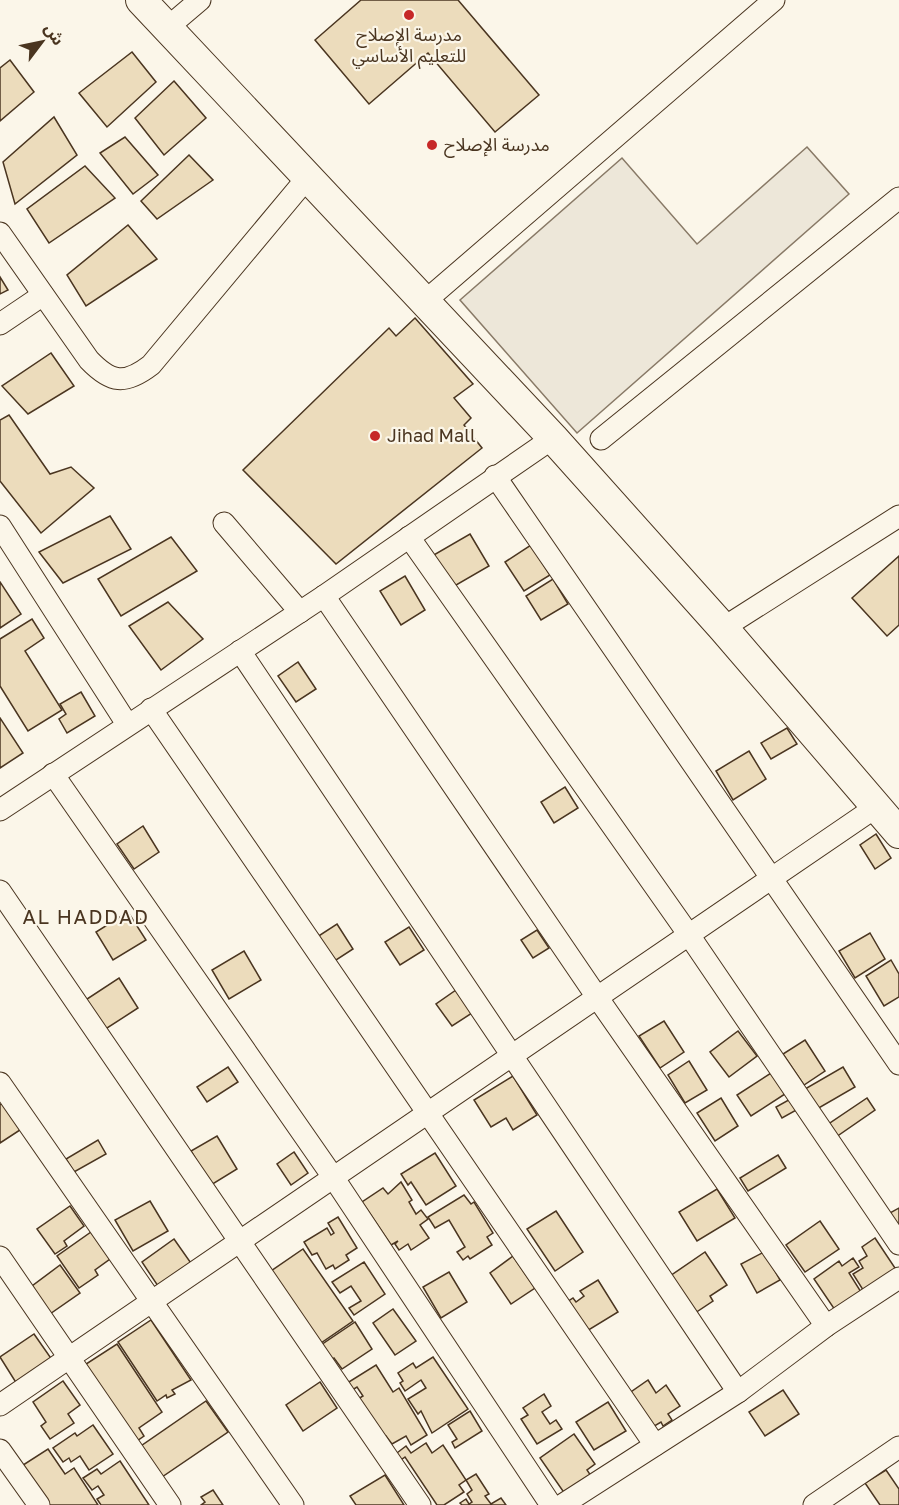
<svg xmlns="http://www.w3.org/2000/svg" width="899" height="1505" font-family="'Golos Text','Noto Sans Arabic',sans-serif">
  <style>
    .parking { fill: #ede7d9; stroke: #887966; stroke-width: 1.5 }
    .building { fill: #ecdcbc; stroke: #4a3520; stroke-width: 1.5 }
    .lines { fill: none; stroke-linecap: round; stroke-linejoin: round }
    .street-casing { stroke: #4a3520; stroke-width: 23 }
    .secondary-casing { stroke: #4a3520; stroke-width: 32 }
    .street { stroke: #fbf6e9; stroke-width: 21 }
    .secondary { stroke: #fbf6e9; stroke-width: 30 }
    .poi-dot { fill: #c62828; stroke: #fbf6e9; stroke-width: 2 }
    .labels { text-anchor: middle; stroke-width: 4.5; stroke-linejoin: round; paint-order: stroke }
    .poi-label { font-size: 18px; fill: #4a3520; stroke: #fbf6e9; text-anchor: start }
    .neighbourhood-label { font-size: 20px; letter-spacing: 1.5px; fill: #4a3520; stroke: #fbf6e9 }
  </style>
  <rect width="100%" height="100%" fill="#fbf6e9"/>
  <!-- parking -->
  <polygon class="parking" points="807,147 849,194 577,433 460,300 622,158 697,244"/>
  <!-- building -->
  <g class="building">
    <polygon points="361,0 458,0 539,95 495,132 428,53 369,104 315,40"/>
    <polygon points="132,52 156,82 107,127 79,93"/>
    <polygon points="10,60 34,92 0,121 0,68"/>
    <polygon points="174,81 206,118 164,155 135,118"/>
    <polygon points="54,117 77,155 15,204 3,162"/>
    <polygon points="125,137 158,175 133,194 100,153"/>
    <polygon points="189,155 213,180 157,219 141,201"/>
    <polygon points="85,166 115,198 49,243 27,209"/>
    <polygon points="128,225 157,259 86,306 67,275"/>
    <polygon points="0,277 8,290 0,294"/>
    <polygon points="415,318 473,384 454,398 471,418 464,425 482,448 336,564 243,470 389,328 396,336"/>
    <polygon points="51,353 74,386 28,414 2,386"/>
    <polygon points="9,415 50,474 71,467 94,488 41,533 0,481 0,420"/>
    <polygon points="110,516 131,549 63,583 39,552"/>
    <polygon points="470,534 489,566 451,588 432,556"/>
    <polygon points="171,537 197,571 121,616 98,579"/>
    <polygon points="531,545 550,575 524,591 505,562"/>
    <polygon points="899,556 899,625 887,636 852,598"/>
    <polygon points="405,576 425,610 401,625 380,591"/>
    <polygon points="553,579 568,604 541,620 526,596"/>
    <polygon points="0,582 21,614 0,628"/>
    <polygon points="168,602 203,639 161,670 129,626"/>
    <polygon points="32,619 44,638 25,651 62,710 28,731 0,686 0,639"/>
    <polygon points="298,662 316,689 296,702 278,676"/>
    <polygon points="81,692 95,716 67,733 59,719 66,714 60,704"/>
    <polygon points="0,718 23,753 0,768"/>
    <polygon points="787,728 797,744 771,759 761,743"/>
    <polygon points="749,751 766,779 733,800 716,771"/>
    <polygon points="565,787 578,808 554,823 541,802"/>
    <polygon points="143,826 159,852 134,869 117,844"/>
    <polygon points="876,834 891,858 875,869 860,845"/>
    <polygon points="128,912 146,940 113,960 96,932"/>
    <polygon points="337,924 353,949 333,962 317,937"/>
    <polygon points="409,927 424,950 400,965 385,942"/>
    <polygon points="537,930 549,948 533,958 521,940"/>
    <polygon points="870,933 885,959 855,978 839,951"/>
    <polygon points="244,951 261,980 229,999 212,970"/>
    <polygon points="891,960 899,974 899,997 884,1006 866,976"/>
    <polygon points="119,978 138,1008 104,1030 84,1001"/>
    <polygon points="456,990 472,1013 452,1026 436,1004"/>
    <polygon points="664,1021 684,1052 660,1068 639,1036"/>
    <polygon points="738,1031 757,1056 729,1077 710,1052"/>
    <polygon points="805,1040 825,1071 804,1085 783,1054"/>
    <polygon points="689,1061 707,1090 685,1103 668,1075"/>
    <polygon points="228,1067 238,1082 207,1102 197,1087"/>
    <polygon points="843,1067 855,1087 817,1109 805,1089"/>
    <polygon points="771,1073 785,1094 751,1116 737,1095"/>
    <polygon points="513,1076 537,1115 513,1130 506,1118 491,1127 474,1100"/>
    <polygon points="794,1097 800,1108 782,1118 776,1107"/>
    <polygon points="721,1098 738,1126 715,1141 697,1113"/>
    <polygon points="867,1098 875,1110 836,1137 827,1125"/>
    <polygon points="3,1103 20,1130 0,1143 0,1105"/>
    <polygon points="217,1136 237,1169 211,1185 191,1151"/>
    <polygon points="98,1140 106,1154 74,1172 66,1159"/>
    <polygon points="294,1152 308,1173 291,1185 277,1164"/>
    <polygon points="435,1153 456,1186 426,1205 411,1182 408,1185 401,1174"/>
    <polygon points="778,1155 786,1168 748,1191 740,1178"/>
    <polygon points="401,1182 412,1200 409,1202 416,1214 421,1210 428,1219 420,1225 429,1238 411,1250 408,1244 399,1250 395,1244 398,1241 391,1245 362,1202 383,1188 388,1194"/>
    <polygon points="717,1189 735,1218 697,1241 679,1212"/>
    <polygon points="464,1195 471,1204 474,1202 493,1233 487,1237 492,1245 470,1259 468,1256 463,1260 457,1252 465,1247 449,1220 435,1228 428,1217"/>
    <polygon points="150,1201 168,1231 133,1251 115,1220"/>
    <polygon points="70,1206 84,1226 64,1241 67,1246 55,1254 37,1229"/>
    <polygon points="899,1208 899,1231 888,1214"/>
    <polygon points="556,1211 583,1252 555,1271 527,1229"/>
    <polygon points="338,1217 357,1248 346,1255 349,1260 335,1269 333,1265 326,1269 317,1253 312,1255 304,1242 327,1228 331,1235 334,1233 328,1223"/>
    <polygon points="820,1221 839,1249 805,1272 786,1245"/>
    <polygon points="91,1232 110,1259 95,1270 98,1275 79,1288 57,1256"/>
    <polygon points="875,1238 897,1271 865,1293 853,1274 863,1268 859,1261 867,1256 862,1247"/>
    <polygon points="174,1239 193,1266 160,1289 142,1262"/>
    <polygon points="303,1249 353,1321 318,1345 268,1273"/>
    <polygon points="705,1252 727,1285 710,1296 713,1301 695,1313 670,1276"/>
    <polygon points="764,1252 780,1280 757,1293 741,1264"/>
    <polygon points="513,1256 535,1288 511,1304 490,1273"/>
    <polygon points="853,1258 859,1267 849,1273 861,1292 835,1310 814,1279 839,1261 842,1266"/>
    <polygon points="364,1262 385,1294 354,1315 349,1308 361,1301 351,1286 340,1293 332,1282"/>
    <polygon points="60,1265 80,1293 47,1316 28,1289"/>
    <polygon points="449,1272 467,1302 441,1318 423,1287"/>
    <polygon points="598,1280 618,1312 582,1334 564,1304 573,1298 576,1302 584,1296 580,1291"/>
    <polygon points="393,1309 416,1341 395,1355 373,1323"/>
    <polygon points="151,1320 191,1380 172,1390 175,1394 167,1398 166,1395 157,1401 118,1342"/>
    <polygon points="355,1322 372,1349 342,1369 334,1358 328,1362 318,1347"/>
    <polygon points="34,1334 55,1364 20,1389 0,1357"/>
    <polygon points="117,1344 162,1412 139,1428 144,1436 134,1443 83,1366"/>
    <polygon points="433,1357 468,1409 432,1433 421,1411 418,1414 408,1399 426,1388 421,1380 405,1391 400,1383 403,1381 398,1373 413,1363 416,1368"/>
    <polygon points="376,1365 393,1392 399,1388 427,1435 411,1445 406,1436 392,1444 386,1436 382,1439 353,1402 363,1396 357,1387 349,1392 344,1385"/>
    <polygon points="648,1380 656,1393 666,1385 680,1406 668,1414 672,1420 663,1426 661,1422 651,1428 628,1394"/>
    <polygon points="63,1381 80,1405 68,1414 74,1423 50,1439 41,1426 46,1422 33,1402"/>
    <polygon points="320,1382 337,1408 303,1431 286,1405"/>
    <polygon points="783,1390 799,1414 765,1436 749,1412"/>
    <polygon points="544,1394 551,1406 542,1412 550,1424 556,1420 562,1429 537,1444 521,1419 528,1415 523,1408"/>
    <polygon points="206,1401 228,1432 159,1479 138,1448"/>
    <polygon points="608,1402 626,1431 594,1450 576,1422"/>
    <polygon points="470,1411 482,1431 455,1448 452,1442 457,1439 448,1425"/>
    <polygon points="93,1425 113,1454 89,1470 80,1456 71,1462 69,1458 63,1462 53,1448 75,1433 77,1436"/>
    <polygon points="574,1434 595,1464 587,1470 591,1476 565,1494 540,1458"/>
    <polygon points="426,1443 432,1453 443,1445 466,1480 459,1485 464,1492 444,1505 437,1505 405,1457 398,1462 393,1456 406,1446 411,1453"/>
    <polygon points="48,1449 65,1474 74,1468 98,1505 45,1505 20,1467"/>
    <polygon points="120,1461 149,1505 101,1505 97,1499 104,1495 98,1486 92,1490 83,1478 97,1469 101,1474"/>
    <polygon points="886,1470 899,1489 899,1505 880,1505 865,1483"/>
    <polygon points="476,1474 489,1494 485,1496 491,1504 501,1498 506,1505 462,1505 460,1503 466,1499 469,1504 472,1502 467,1494 472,1490 466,1480"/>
    <polygon points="385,1475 404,1505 356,1505 350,1496"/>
    <polygon points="213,1490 223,1505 201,1505 205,1502 201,1497"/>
  </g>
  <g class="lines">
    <!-- street casing -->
    <g class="street-casing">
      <g id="street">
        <polyline points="167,28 200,0"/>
        <path d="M0,233L89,360C111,383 125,385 151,365L307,178"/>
        <polyline points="423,303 774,0"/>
        <polyline points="0,324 43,295"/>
        <polyline points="601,439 899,198"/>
        <polyline points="495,476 899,1064"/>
        <polyline points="224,523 300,612"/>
        <polyline points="0,526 127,724"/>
        <polyline points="409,537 689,935 899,1244"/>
        <polyline points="324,596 597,997 826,1326"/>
        <polyline points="723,628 899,516"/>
        <polyline points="240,651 738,1392"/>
        <polyline points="151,709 655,1445"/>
        <polyline points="53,774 333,1177 551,1505"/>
        <polyline points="0,810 324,596 553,438"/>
        <polyline points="0,891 420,1505"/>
        <polyline points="0,1083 293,1505"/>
        <polyline points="0,1257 170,1505"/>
        <polyline points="0,1405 876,807"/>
        <polyline points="0,1450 39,1505"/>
        <polyline points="562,1505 738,1392 826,1326 899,1278"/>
        <polyline points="814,1505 899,1447"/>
      </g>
    </g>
    <!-- secondary casing -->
    <g class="secondary-casing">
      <polyline id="secondary" points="141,0 553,438 723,628 899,833"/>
    </g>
    <!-- street -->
    <use href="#street" class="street"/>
    <!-- secondary -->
    <use href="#secondary" class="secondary"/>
  </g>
  <!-- markers -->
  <g class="poi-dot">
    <circle cx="409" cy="15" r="6"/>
    <circle cx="432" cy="145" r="6"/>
    <circle cx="375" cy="436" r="6"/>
  </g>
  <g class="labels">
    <!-- poi labels -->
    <g class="poi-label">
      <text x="409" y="41" text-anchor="middle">مدرسة الإصلاح<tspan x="409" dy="21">للتعليم الأساسي</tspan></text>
      <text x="444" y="151">مدرسة الإصلاح</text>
      <text x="387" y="442">Jihad Mall</text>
    </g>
    <!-- neighbourhood labels -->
    <g class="neighbourhood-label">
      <text x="86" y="924">AL HADDAD</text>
    </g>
  </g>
  <!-- north arrow -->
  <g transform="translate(42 42) rotate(58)" stroke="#fbf6e9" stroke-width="4.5" paint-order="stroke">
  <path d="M0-4.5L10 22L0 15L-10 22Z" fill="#4a3520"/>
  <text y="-9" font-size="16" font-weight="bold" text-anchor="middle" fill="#4a3520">ش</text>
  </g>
</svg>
